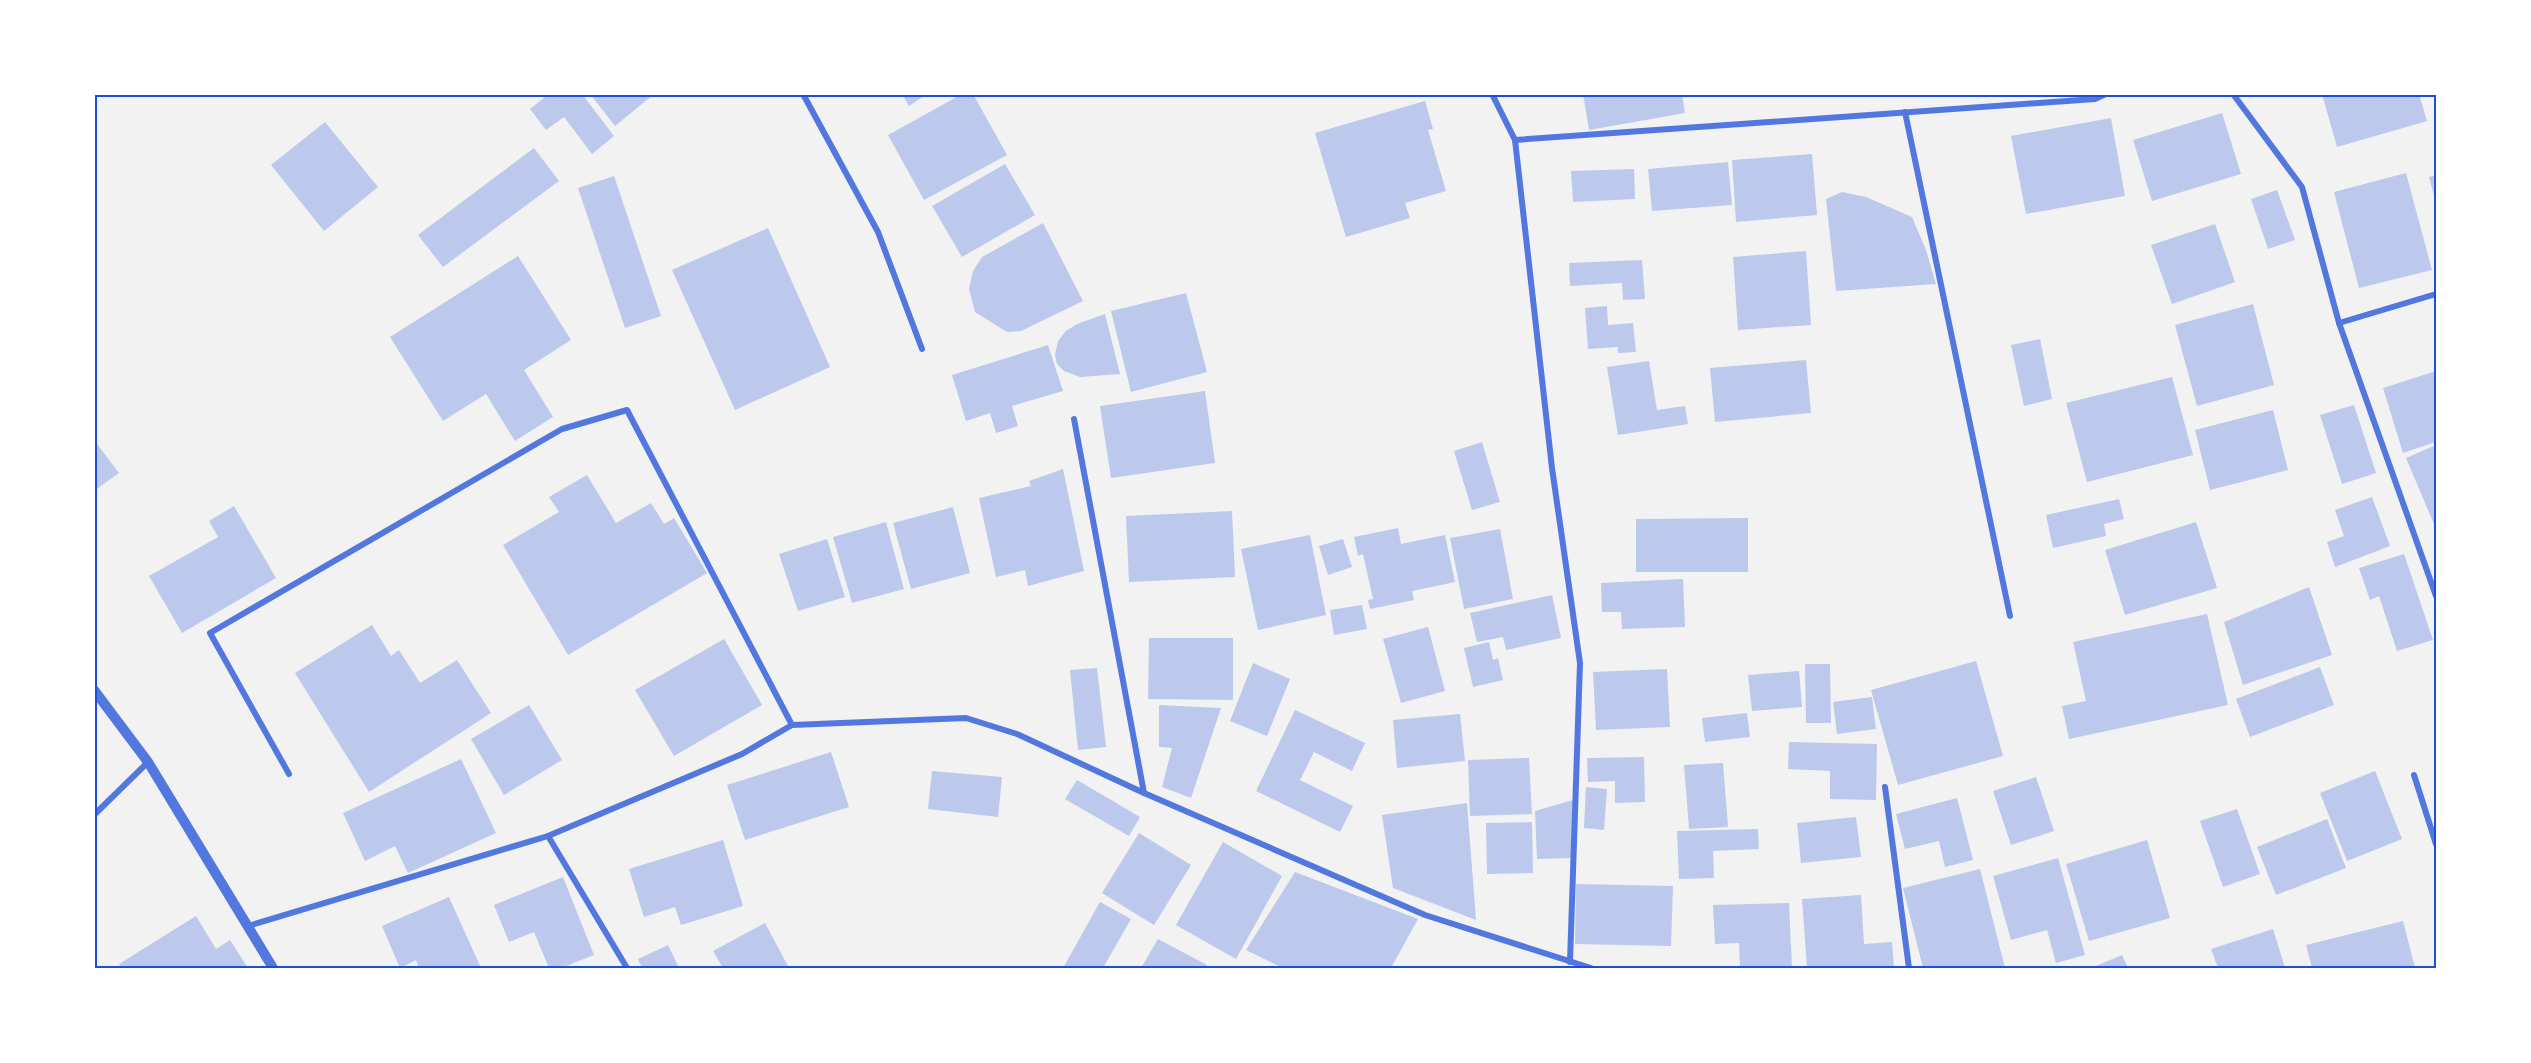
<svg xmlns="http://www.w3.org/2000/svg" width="2531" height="1063" font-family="Raleway,sans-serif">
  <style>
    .building { fill: #bdc9ec }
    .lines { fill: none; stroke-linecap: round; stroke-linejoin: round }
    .minor { stroke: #5277de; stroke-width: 6 }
    .tertiary { stroke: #5277de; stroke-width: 10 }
    .neatline { fill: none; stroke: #1d4ed8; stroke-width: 2 }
  </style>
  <rect width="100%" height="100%" fill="#f2f2f2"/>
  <!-- building -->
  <g class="building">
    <polygon points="549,94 582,94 614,136 592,154 564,117 546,130 530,109"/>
    <polygon points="590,94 654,94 615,126"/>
    <polygon points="902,94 927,94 909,106"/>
    <polygon points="962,94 973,94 1007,155 924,200 888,135"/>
    <polygon points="1583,94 1682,94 1685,113 1589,130"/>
    <polygon points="2322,94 2419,94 2427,121 2337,147"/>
    <polygon points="1425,101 1433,129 1428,130 1446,191 1405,203 1410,218 1346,237 1315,133"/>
    <polygon points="2222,113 2241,174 2152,201 2133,140"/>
    <polygon points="2111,118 2125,196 2026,214 2011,136"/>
    <polygon points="325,122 378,187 324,231 271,165"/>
    <polygon points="534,148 559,181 443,267 418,235"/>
    <polygon points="1812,154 1817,215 1736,222 1732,160"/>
    <polygon points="1728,162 1732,205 1652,211 1648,169"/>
    <polygon points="1005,164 1035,215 962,257 932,206"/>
    <polygon points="1634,169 1635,199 1573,202 1571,171"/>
    <polygon points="2406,173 2432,270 2359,288 2334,192"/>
    <polygon points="2436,175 2436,203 2429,177"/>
    <polygon points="614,176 661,316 625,328 578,188"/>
    <polygon points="2277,190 2295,240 2268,249 2251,199"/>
    <polygon points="1842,192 1866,197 1912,217 1926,250 1936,284 1836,291 1826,199"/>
    <polygon points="1043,223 1083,301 1021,331 1007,332 975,312 969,289 973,271 982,257"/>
    <polygon points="2215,224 2235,282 2172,304 2151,245"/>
    <polygon points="768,228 830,367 735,410 672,270"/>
    <polygon points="1806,251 1811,325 1738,330 1733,257"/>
    <polygon points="518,256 571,340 524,370 553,417 515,441 486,394 443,421 390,337"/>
    <polygon points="1642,260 1645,299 1623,300 1622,283 1570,286 1569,263"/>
    <polygon points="1186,293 1207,372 1131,392 1111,311"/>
    <polygon points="2253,304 2274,385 2197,406 2175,325"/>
    <polygon points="1607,306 1608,325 1633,323 1636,352 1618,353 1618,347 1588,349 1585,308"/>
    <polygon points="1105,314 1120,374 1080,377 1064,371 1057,364 1055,355 1058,341 1066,331 1077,324"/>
    <polygon points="2040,339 2052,399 2024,406 2011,345"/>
    <polygon points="1048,345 1063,391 1012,406 1018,426 996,433 990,413 966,421 952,375"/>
    <polygon points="1806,360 1811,413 1715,422 1710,368"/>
    <polygon points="1649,361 1657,410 1685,406 1688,424 1618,435 1607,367"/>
    <polygon points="2436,371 2436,442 2403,453 2383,388"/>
    <polygon points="2172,377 2193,455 2087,482 2066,403"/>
    <polygon points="1205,391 1215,463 1111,478 1100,406"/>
    <polygon points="2354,405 2376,473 2342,484 2320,415"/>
    <polygon points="2273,410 2288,470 2210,490 2195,430"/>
    <polygon points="94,440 119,473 94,491"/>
    <polygon points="1482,442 1500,502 1472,510 1454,451"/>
    <polygon points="2436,445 2436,529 2406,458"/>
    <polygon points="1063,469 1084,571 1028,586 1025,570 996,577 979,498 1031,486 1029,481"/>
    <polygon points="587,475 616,523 651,503 664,524 674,518 707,573 568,655 503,545 559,512 549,497"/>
    <polygon points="2372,497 2390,546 2335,567 2327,542 2344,536 2335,510"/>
    <polygon points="2119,499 2124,519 2104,524 2106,536 2053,548 2046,515"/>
    <polygon points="234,506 276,578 182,633 149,576 218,537 209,521"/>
    <polygon points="953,507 970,573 911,589 893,523"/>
    <polygon points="1232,511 1235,577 1129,582 1126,516"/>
    <polygon points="1748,518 1748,572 1636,572 1636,519"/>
    <polygon points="886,522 904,589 852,603 833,537"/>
    <polygon points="2196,522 2217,588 2125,615 2105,550"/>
    <polygon points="1398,528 1401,544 1445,535 1455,582 1412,591 1414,600 1370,609 1368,600 1373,599 1363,554 1358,556 1354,537"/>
    <polygon points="1500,529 1513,599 1464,609 1450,538"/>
    <polygon points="1310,535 1326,615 1258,630 1241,549"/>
    <polygon points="827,539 845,597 798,611 779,554"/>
    <polygon points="1343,539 1352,567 1328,575 1319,546"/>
    <polygon points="2404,554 2433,640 2397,651 2379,596 2370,600 2359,568"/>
    <polygon points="1683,579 1685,627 1622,629 1621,612 1602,612 1601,583"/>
    <polygon points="2309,587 2332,655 2243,685 2224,622"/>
    <polygon points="1552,595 1561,638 1506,650 1503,637 1477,642 1470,613"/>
    <polygon points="1362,605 1367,629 1334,635 1330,610"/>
    <polygon points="2207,614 2228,705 2069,739 2062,706 2086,701 2073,642"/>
    <polygon points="372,625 391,656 399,650 420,683 457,660 491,713 369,792 295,673"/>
    <polygon points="1428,627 1445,691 1401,703 1383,639"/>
    <polygon points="1149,638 1233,638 1233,700 1148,699"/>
    <polygon points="724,639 762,705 674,756 635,690"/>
    <polygon points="1489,642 1493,660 1498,658 1503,680 1473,687 1464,648"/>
    <polygon points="1976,661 2003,756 1898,785 1871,690"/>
    <polygon points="1253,663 1290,679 1267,736 1230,721"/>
    <polygon points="1805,664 1830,664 1831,723 1806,723"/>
    <polygon points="2320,667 2334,705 2250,737 2236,699"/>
    <polygon points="1097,668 1106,747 1078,750 1070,670"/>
    <polygon points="1667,669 1670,727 1596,730 1593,672"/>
    <polygon points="1799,671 1802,707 1752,711 1748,675"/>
    <polygon points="1872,697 1876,729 1837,734 1833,702"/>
    <polygon points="529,705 562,760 504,795 471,739"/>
    <polygon points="1159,705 1221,708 1191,798 1162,787 1172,748 1159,747"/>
    <polygon points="1295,710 1365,743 1352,771 1314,752 1300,780 1353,806 1340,832 1256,791"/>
    <polygon points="1747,713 1750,737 1705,742 1702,718"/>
    <polygon points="1460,714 1465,761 1397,768 1393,720"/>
    <polygon points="1789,742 1877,744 1876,800 1830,799 1830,771 1788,769"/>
    <polygon points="831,752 849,807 745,840 727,785"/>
    <polygon points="1644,757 1645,802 1615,803 1615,781 1588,782 1587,758"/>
    <polygon points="1529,758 1532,814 1470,816 1468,760"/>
    <polygon points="461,759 496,833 408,873 395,846 365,861 343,813"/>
    <polygon points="1723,763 1728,827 1689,829 1684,765"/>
    <polygon points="932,771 1002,777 998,817 928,809"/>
    <polygon points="2375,771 2402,839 2347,861 2320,793"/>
    <polygon points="2036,777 2054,831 2011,845 1993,791"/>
    <polygon points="1077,780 1140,817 1129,836 1065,799"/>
    <polygon points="1586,787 1607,789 1604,830 1584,828"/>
    <polygon points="1957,798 1973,860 1945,867 1939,841 1905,849 1896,814"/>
    <polygon points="1573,800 1572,858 1537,859 1535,811"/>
    <polygon points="1467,803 1476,920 1393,888 1382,815"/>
    <polygon points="2237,809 2260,874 2223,887 2200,821"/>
    <polygon points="1856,817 1861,857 1801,863 1797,823"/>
    <polygon points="2327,819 2346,868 2276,895 2257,847"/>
    <polygon points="1532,822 1533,873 1487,874 1486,823"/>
    <polygon points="1758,829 1759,849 1713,851 1714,878 1679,879 1677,831"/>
    <polygon points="1139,833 1191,865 1154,925 1102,893"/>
    <polygon points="723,840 743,906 681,925 675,907 644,917 629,869"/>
    <polygon points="2147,840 2170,918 2089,941 2066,864"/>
    <polygon points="1223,842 1282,876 1236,959 1176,925"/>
    <polygon points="2058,858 2085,955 2056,963 2047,930 2011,940 1993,876"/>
    <polygon points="1980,869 2005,968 1923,968 1903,888"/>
    <polygon points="1295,872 1418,919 1391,968 1283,968 1246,950"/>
    <polygon points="563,877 594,955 561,968 549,968 534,932 509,942 494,905"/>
    <polygon points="1576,884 1673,886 1671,946 1575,944"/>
    <polygon points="1861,895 1864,944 1892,942 1894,968 1807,968 1802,899"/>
    <polygon points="449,897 481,968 419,968 416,960 400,968 382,926"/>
    <polygon points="1100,902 1131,919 1103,968 1063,968"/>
    <polygon points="1789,903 1792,968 1740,968 1739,943 1715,944 1713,905"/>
    <polygon points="196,916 216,949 230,940 248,968 122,968 119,964"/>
    <polygon points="2403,921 2415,968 2312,968 2306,945"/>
    <polygon points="765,923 789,968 723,968 713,951"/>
    <polygon points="2273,929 2285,968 2218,968 2211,949"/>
    <polygon points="1158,939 1207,965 1205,968 1141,968"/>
    <polygon points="668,945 679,968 642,968 638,959"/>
    <polygon points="2122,955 2128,968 2091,968"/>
  </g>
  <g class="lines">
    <!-- minor -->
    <g class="minor">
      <polyline points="803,94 878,232 922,349"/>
      <polyline points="1492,94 1515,140 1552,468 1580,663 1570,962"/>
      <polyline points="2233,94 2302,187 2339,323 2436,596"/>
      <polyline points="1905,112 2010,616"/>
      <polyline points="1515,140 2095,99 2106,94"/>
      <polyline points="2339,323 2436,294"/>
      <polyline points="1074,419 1144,793"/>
      <polyline points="289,774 210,633 562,429 627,410 792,725"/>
      <polyline points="2414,775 2436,844"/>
      <polyline points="1885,787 1909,968"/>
      <polyline points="94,815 148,762"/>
      <polyline points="548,836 627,968"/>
      <polyline points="248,926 548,836 742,754 792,725 966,718 1017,734 1144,793 1425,915 1591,968"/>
    </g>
    <!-- tertiary -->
    <polyline class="tertiary" points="94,690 148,762 273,968"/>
  </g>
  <!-- border -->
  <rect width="2531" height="1063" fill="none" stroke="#ffffff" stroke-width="192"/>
  <rect x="96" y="96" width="2339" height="871" class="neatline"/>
</svg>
